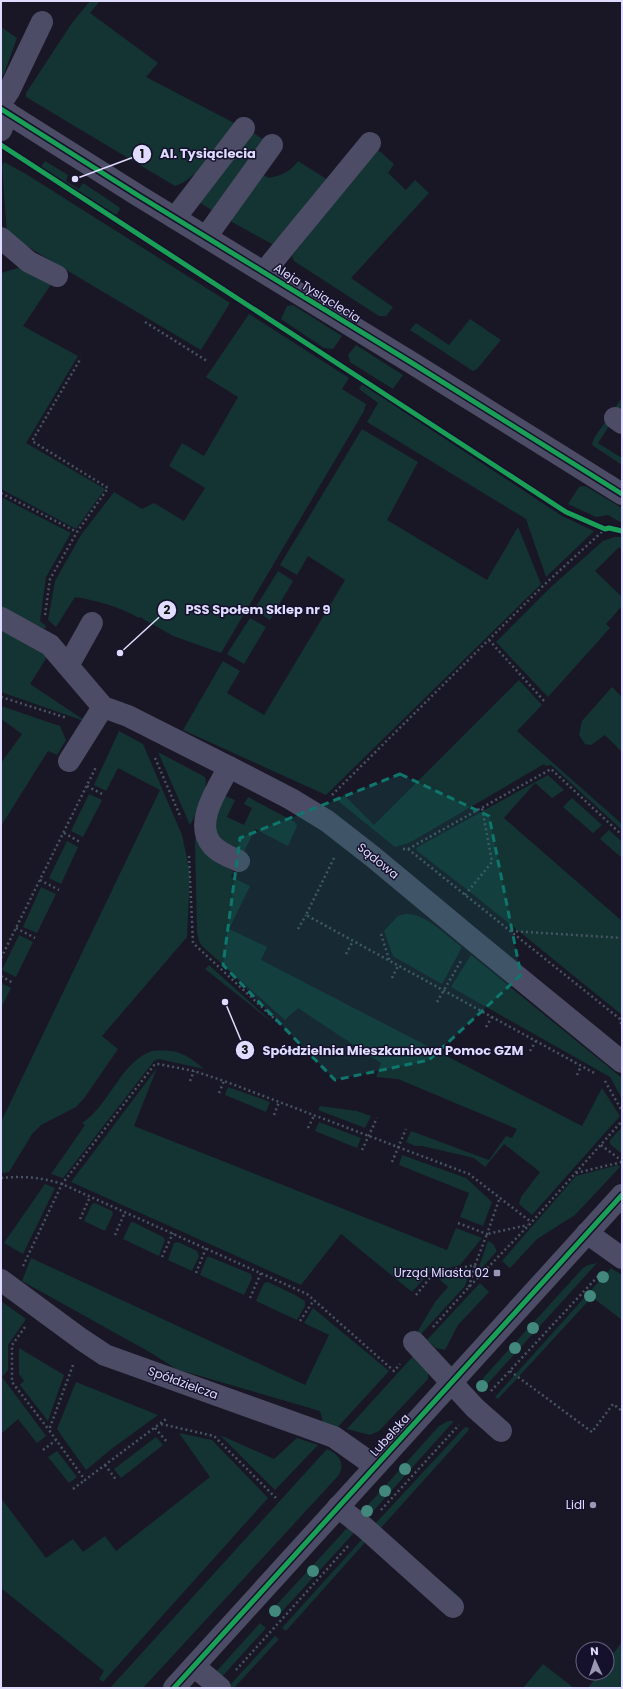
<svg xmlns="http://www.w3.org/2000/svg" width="623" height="1689" font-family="Poppins,sans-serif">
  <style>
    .green { fill: #143333 }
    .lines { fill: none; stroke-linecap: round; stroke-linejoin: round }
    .path { stroke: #475464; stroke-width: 2.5; stroke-dasharray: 2 3; stroke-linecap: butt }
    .minor { stroke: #4d4c66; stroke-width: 22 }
    .cycleway-casing { stroke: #15112c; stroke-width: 8 }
    .cycleway { stroke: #1a9f57; stroke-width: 5 }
    .tree { fill: #42887c }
    .marked { fill: #0f766e; fill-opacity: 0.2; stroke: #0f766e; stroke-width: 3; stroke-dasharray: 8 5; stroke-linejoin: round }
    .poi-dot { fill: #9a97b3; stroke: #15112c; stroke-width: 1.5 }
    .labels { text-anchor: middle; stroke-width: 3; stroke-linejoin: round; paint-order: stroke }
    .street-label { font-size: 12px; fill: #e0dcff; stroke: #15112c }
    .poi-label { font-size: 12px; fill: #e0dcff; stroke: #15112c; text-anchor: end }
    .leader { fill: none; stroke: #e0dcff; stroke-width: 1.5 }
    .callout-dot { fill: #e0dcff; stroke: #15112c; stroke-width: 1.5 }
    .mark-label { font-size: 12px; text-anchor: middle; font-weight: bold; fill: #111 }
    .callout-label { font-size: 13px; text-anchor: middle; font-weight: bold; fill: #e0dcff; stroke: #15112c; stroke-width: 3; stroke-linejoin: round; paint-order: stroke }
  </style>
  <rect width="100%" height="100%" fill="#191726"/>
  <!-- green -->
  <g class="green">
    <path d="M90,1H100L90,13L158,63L146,77L238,125C224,142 195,181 175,186L26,97V93L72,23Z"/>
    <polygon points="1,27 17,38 4,74 1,77"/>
    <polygon points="252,132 267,142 213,211 199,202"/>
    <polygon points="376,148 394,164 388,173 406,190 415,180 429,193 351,278 393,307 386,316 379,316 294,261 292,256"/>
    <polygon points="45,161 68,175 66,181 79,189 83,183 119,207 120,209 115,217 40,168"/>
    <path d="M298,161L328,180L279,242L272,244L232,222L230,214L259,173L269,178C282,175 290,172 298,161Z"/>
    <polygon points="4,162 26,174 230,303 201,350 63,268 7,234 2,165"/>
    <polygon points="28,265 54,280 23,326 78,356 26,443 105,489 76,529 1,489 1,273"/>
    <polygon points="293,305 342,336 333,349 324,348 281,319 287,306"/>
    <path d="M249,314L349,378L342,389L366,404L364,411L221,653L173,636L140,617L139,618C118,606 98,601 75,597L56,627L48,620L55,581L81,535L114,492L142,509L154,503L184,521L205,488L169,466L182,443L204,456L238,397L206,377Z"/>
    <polygon points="470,319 501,340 477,369 473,371 410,330 416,323 449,345"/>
    <polygon points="356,345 403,375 393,389 350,362 348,355"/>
    <polygon points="362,384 562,516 594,531 546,577 526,519 367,422 378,403 359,389"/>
    <polygon points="622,398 622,406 598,443 622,458 622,465 592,445 594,438"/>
    <polygon points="362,429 418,462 387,520 487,580 518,527 541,584 326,795 183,730 223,661 240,671 227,693 264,715 345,580 308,556 297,575 280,565"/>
    <polygon points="583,486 587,487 622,508 622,523 608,515 596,517 568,504 579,487"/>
    <polygon points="1,497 71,533 46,577 40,621 46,626 45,629 1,607"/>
    <polygon points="614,537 622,537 622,550 619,547 595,571 622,597 622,606 606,624 610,628 548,697 496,642 552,586 603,541"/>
    <polygon points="278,571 293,581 270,620 254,610"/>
    <polygon points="250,618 266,627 244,664 227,654"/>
    <polygon points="1,627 31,641 47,657 30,684 87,722 1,692"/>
    <polygon points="519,680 542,705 517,731 622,824 622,830 551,765 546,766 544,764 409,843 395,847 337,800 344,795 374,825"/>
    <polygon points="612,687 622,697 622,752 605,735 591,745 585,744 579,735 582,721"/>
    <polygon points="1,706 60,726 66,740 57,755 48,751 1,826 1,763 22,734 1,719"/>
    <polygon points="119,731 143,744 182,835 190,873 187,937 102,1036 118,1049 85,1097 76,1107 41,1125 32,1134 9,1172 1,1173 1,1122 160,790 118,768 106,791 94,785"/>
    <path d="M158,752L205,777C209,793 197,811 190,825Z"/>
    <polygon points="548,775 564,790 552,798 535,783 504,818 622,921 622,1015 469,891 417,851 416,848"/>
    <polygon points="89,794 102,800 83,837 71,831"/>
    <polygon points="223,795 235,800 227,817 244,825 252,808 244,804 248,797 295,822 297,826 288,846 255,829 242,856 216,838 213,816"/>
    <polygon points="572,798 602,825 593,833 563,807"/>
    <polygon points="197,828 214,858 234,872 231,877 250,886 229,929 267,947 261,960 582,1126 602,1088 620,1116 532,1215 519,1204 521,1197 540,1172 504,1144 485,1167 474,1158 422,1146 415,1146 406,1142 411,1131 489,1160 506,1136 512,1138 517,1129 398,1079 376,1077 381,1063 298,1008 285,1020 202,946 199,941 197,932 195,843"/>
    <polygon points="609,830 622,842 622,858 600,839"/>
    <polygon points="67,841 78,847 61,884 49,878"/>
    <polygon points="41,887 56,894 37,933 23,927"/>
    <path d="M405,914C426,913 445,935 462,947L442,984L393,956L384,931L398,916Z"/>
    <polygon points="19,935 33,942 16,977 2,970"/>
    <polygon points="471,955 622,1078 622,1099 610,1077 451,987"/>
    <polygon points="209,965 273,1023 205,969"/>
    <polygon points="1,983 11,988 1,1008"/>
    <path d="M152,1051C177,1049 185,1053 204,1069L159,1059L154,1061L63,1178L51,1174L85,1125L82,1123C111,1104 119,1063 152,1051Z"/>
    <polygon points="157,1068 134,1126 447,1250 456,1228 482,1238 460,1265 429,1273 412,1292 341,1234 301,1285 71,1182"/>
    <polygon points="228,1087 270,1102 266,1112 225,1095"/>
    <polygon points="320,1106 357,1111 371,1116 365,1128 318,1110"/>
    <polygon points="319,1122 361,1138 357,1148 315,1131"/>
    <polygon points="622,1127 622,1154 610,1144 610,1140"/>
    <polygon points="402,1155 466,1178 492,1202 483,1226 460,1217 469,1193 399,1165"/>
    <polygon points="618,1165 620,1167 575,1215 537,1239 510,1268 502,1261 576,1176"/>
    <polygon points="45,1184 55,1188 23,1254 4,1243"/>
    <polygon points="95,1203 112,1211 113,1214 105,1231 84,1221 92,1204"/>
    <polygon points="131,1222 133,1222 163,1237 165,1240 159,1256 123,1239"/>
    <polygon points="488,1241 493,1244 497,1251 476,1275"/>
    <polygon points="178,1242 197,1251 199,1256 192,1271 168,1260 174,1243"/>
    <polygon points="207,1257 210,1257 251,1274 252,1278 244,1295 200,1275"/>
    <polygon points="31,1258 305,1385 329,1335 304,1323 313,1308 389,1371 336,1429 324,1426 320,1411 176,1369 153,1354 22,1281"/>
    <polygon points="597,1263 481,1391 480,1385 484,1377 583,1268 588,1265"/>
    <polygon points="471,1268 465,1286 420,1335 418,1331 435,1302 448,1287 435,1275"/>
    <polygon points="611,1268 622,1275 622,1320 592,1297 498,1399 495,1397"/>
    <polygon points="268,1282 295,1295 305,1301 305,1306 297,1320 256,1301 264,1283"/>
    <polygon points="480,1283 489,1292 458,1325 445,1350 436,1348 427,1340"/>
    <polygon points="1,1301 26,1319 8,1345 8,1370 2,1377 46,1436 37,1443 18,1419 1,1434"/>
    <polygon points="19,1348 64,1375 48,1421 20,1385 24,1381 19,1374"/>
    <polygon points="415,1354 428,1370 428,1379 379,1431 370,1435 347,1429"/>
    <polygon points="76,1382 158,1415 110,1450 86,1470 57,1429"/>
    <polygon points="448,1421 454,1421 366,1519 360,1514 439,1426"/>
    <polygon points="465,1427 469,1428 468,1431 379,1530 461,1598 457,1602 375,1531 374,1527 375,1524"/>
    <polygon points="179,1433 212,1440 268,1498 103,1682 99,1679 104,1671 1,1588 1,1498 46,1558 73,1539 83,1552 105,1536 116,1551 210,1477"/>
    <polygon points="220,1435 274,1459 297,1438 318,1445 275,1490"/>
    <polygon points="156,1437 163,1445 121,1478 114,1469"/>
    <path d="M327,1449C339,1454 346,1464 338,1476L143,1688H110Z"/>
    <polygon points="57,1451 77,1477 69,1483 48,1457"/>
    <polygon points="348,1527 354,1532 352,1535 276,1618 270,1612"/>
    <polygon points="365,1536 369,1538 286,1631 282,1628"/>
    <polygon points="260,1623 266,1628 220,1679 214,1674"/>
    <polygon points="275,1636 279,1639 234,1688 229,1686"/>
    <polygon points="622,1642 622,1688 588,1688 599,1673 607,1673 607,1662"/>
    <polygon points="543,1664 574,1688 523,1688"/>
  </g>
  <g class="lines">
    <!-- path -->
    <g class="path">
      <polyline points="145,322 207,361"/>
      <polyline points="1,493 77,532"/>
      <polyline points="45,615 50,579 77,532 108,488 32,441 81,358"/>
      <polyline points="489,640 545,702"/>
      <polyline points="1,697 67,718"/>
      <polyline points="155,758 181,818"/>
      <polyline points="87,786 104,795"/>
      <polyline points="332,795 545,584 605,529"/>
      <polyline points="64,833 80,842"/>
      <polyline points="403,849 408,849 551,769 622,835"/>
      <polyline points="408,849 620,1019 622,1028"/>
      <polyline points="189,856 193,943 280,1024"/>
      <polyline points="334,858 306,915 596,1074"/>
      <polyline points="40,880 59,890"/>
      <polyline points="465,895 492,862 482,808"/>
      <polyline points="16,928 35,938"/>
      <polyline points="298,929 306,915"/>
      <polyline points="511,931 622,938"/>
      <polyline points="381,934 390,962"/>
      <polyline points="346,954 353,941"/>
      <polyline points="1,958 96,767"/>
      <polyline points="1,976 13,983"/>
      <polyline points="392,978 398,966"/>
      <polyline points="437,1002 461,961"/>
      <polyline points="486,1027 492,1017"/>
      <polyline points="530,1051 536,1041"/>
      <polyline points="577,1075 581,1066"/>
      <polyline points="190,1081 194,1071"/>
      <polyline points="605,1081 622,1111"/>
      <polyline points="219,1093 224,1081"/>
      <polyline points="274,1115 279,1102"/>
      <polyline points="308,1128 314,1116"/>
      <polyline points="601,1145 622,1161"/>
      <polyline points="362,1150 377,1118"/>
      <polyline points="392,1162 406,1129"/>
      <polyline points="576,1173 622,1162"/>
      <path d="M1,1178C22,1176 41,1177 62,1184L307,1294L394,1371L400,1364"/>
      <polyline points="80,1219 90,1197"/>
      <polyline points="458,1223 487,1234 500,1197"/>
      <polyline points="115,1235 125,1212"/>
      <polyline points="162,1257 173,1233"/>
      <polyline points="23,1266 62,1184 155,1064 158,1064 194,1071 224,1081 469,1174 531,1222"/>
      <polyline points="196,1273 206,1248"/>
      <polyline points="469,1287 475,1265"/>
      <polyline points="416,1295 434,1273 475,1265 487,1234 528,1225"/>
      <polyline points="250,1298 261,1273"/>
      <polyline points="300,1321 314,1300"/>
      <polyline points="25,1327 12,1345 12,1382 49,1430"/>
      <polyline points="433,1327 468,1288 529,1225 622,1121"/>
      <polyline points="73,1365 49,1430 85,1480 166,1419"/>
      <polyline points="510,1371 592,1432 613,1404 622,1411"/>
      <polyline points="491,1391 601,1273"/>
      <polyline points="161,1424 214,1436 276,1498"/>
      <polyline points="155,1428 167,1442"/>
      <polyline points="43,1450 56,1440"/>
      <polyline points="105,1465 117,1481"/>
      <polyline points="73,1489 85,1480"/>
      <polyline points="381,1510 459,1425"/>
      <polyline points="236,1670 348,1546"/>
    </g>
    <!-- minor -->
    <g class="minor">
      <polyline points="1,103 9,91 42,22"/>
      <polyline points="1,109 139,196 412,363 622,494"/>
      <polyline points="1,130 8,113"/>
      <polyline points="175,218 244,128"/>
      <polyline points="206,237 272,145"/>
      <polyline points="1,238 29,262 57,276"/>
      <polyline points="264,272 370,143"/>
      <polyline points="615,418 622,423"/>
      <polyline points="1,618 50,645 103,707 128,716 229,767 291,799 327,821 372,856 473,940 622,1062"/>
      <polyline points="68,666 92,623"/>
      <polyline points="69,761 103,707"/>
      <path d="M229,767C218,788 193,823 212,845C219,853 230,857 239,861"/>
      <polyline points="587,1233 622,1258"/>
      <polyline points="1,1280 81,1339 105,1355 334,1437 375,1466"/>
      <polyline points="414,1342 475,1408 501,1431"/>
      <polyline points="338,1507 365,1528 453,1607"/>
      <polyline points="194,1666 220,1688"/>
      <polyline points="174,1688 622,1195"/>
    </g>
    <!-- cycleway casing -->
    <g class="cycleway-casing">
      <g id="cycleway">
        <polyline points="1,109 139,196 412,363 622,494"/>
        <polyline points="1,145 566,512 605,529 609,528 622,531"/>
        <polyline points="174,1688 622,1195"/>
      </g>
    </g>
    <!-- cycleway -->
    <use href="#cycleway" class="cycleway"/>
  </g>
  <!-- trees -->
  <g class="tree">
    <circle cx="603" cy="1277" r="6"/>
    <circle cx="590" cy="1296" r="6"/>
    <circle cx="533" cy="1328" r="6"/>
    <circle cx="515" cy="1348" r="6"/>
    <circle cx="482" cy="1386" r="6"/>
    <circle cx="405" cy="1469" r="6"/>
    <circle cx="385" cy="1491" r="6"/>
    <circle cx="367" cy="1511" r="6"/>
    <circle cx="313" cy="1571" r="6"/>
    <circle cx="275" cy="1611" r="6"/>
  </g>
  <!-- marked area -->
  <path class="marked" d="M400,774L489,816L521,975L429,1060L335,1080L223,965L240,838Z"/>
  <!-- markers -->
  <g class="poi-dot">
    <rect x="493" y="1269" width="8" height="8" rx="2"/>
    <circle cx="593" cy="1505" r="4"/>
  </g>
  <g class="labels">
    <!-- street labels -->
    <g class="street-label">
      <text transform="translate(317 293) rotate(32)" y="4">Aleja Tysiąclecia</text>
      <text transform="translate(378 861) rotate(39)" y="4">Sądowa</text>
      <text transform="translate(183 1383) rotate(20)" y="4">Spółdzielcza</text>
      <text transform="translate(390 1435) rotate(-48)" y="4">Lubelska</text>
    </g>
    <!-- poi labels -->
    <g class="poi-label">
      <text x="489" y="1277">Urząd Miasta 02</text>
      <text x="585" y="1509">Lidl</text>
    </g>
  </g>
  <!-- callouts -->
  <path class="leader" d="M75 179L142 154M120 653L167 610M225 1002L245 1050"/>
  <g class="callout-dot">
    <circle cx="75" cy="179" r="4"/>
    <circle cx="120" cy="653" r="4"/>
    <circle cx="225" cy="1002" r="4"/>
    <circle cx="142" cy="154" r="10"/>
    <circle cx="167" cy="610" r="10"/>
    <circle cx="245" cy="1050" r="10"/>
  </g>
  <g class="mark-label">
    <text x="142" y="158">1</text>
    <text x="167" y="614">2</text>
    <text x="245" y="1054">3</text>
  </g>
  <g class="callout-label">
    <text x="208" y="158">Al. Tysiąclecia</text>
    <text x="258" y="614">PSS Społem Sklep nr 9</text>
    <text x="393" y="1055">Spółdzielnia Mieszkaniowa Pomoc GZM</text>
  </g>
  <!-- border -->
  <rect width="623" height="1689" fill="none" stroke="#e0dcff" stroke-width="4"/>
  <!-- north arrow -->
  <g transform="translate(595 1661) rotate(357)"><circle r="19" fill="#15112c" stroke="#666280"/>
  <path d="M0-3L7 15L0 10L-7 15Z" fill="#9a97b3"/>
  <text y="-6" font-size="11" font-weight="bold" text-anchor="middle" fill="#e0dcff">N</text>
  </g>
</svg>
